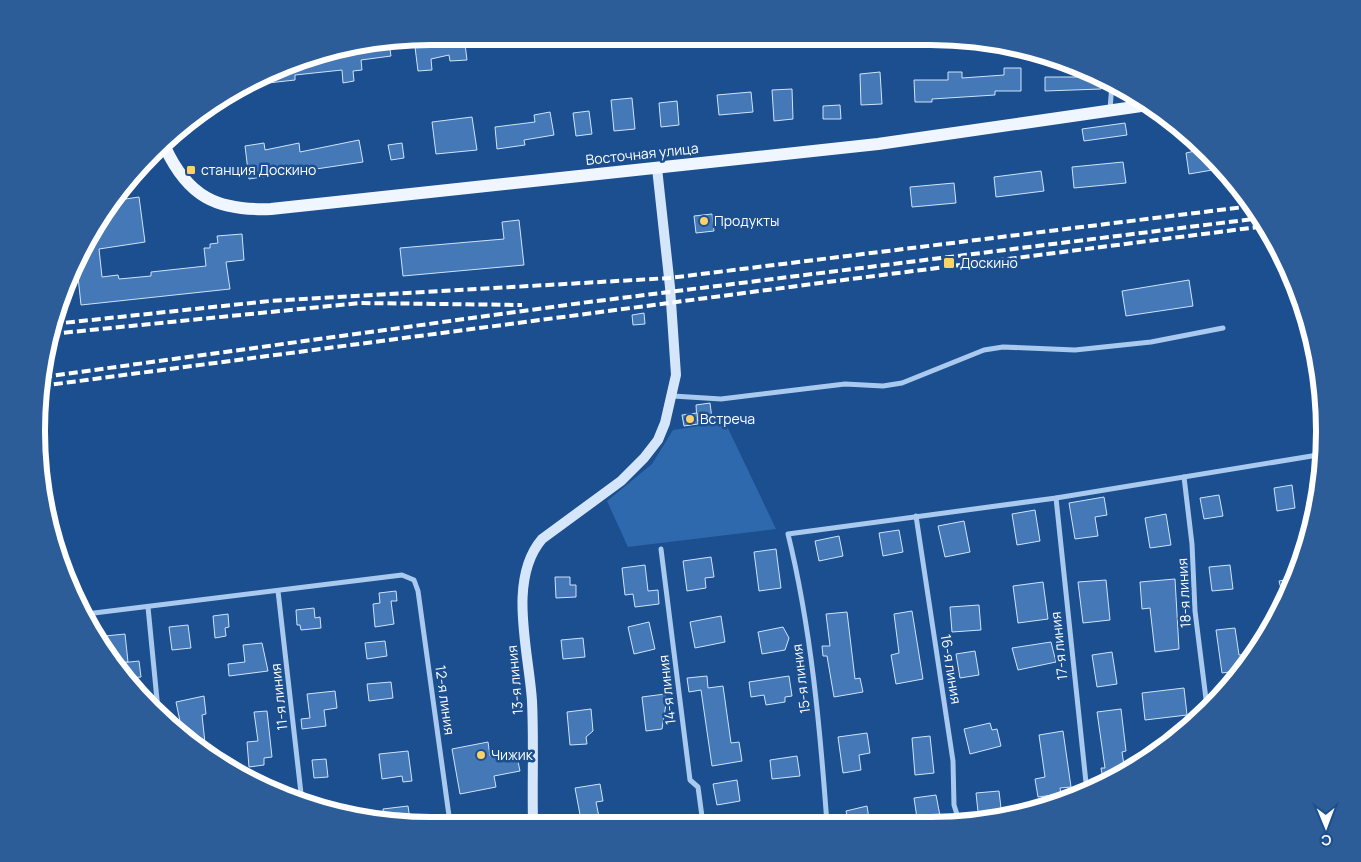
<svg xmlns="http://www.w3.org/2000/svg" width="1361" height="862" font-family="Manrope,sans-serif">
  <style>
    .green { fill: #2e69ad }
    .building { fill: #4478b7; stroke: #cfe3fa }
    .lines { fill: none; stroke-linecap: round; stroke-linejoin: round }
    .street { stroke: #a9c9ee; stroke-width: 5 }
    .secondary { stroke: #d6e6fa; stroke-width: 10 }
    .primary { stroke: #f0f6ff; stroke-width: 12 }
    .rail { stroke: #fff; stroke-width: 4; stroke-dasharray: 9 4; stroke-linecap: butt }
    .poi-dot { fill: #ffd166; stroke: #1b4f8f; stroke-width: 2 }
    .labels { text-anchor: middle; stroke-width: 5; stroke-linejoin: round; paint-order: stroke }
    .street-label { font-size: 14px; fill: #fff; stroke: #1b4f8f }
    .poi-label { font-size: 14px; fill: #fff; stroke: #1b4f8f; text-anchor: start }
    .rim { fill: none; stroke: #fff; stroke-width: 6 }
  </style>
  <rect width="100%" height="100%" fill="#1b4f8f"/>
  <!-- green -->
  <polygon class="green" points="725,422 776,529 628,547 607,501 652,464 673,430"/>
  <!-- building -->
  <g class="building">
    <polygon points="434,36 464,36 467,60 450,61 449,55 431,59 432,70 418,71 414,39"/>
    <polygon points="389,43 391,56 361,60 362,70 353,71 354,81 343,83 342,70 295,75 295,80 268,83 268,75 304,57"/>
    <polygon points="1004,68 1021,68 1021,91 995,91 995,95 932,99 932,102 915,102 914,80 948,80 948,72 962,72 962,78 1004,75"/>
    <polygon points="1077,69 1085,69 1101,78 1101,89 1045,91 1045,77 1077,77"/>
    <polygon points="880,72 882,104 861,105 860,74"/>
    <polygon points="792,89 793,119 774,121 772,90"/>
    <polygon points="751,92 753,112 719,115 717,95"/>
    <polygon points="632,98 635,129 614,131 611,100"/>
    <polygon points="677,101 679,125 661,127 659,103"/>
    <polygon points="840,105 841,119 823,119 823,106"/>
    <polygon points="589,111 592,134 576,136 573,113"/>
    <polygon points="550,112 554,135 524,140 525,145 497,149 495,127 535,122 534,115"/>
    <polygon points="472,117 477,150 436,154 432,122"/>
    <polygon points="1125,123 1127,135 1084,141 1082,129"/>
    <polygon points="359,140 363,162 249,179 245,146 264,143 265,150 299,143 300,152"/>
    <polygon points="402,143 404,158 391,160 388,145"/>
    <polygon points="1204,149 1224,168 1189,174 1186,153"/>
    <polygon points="1123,162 1126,183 1074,188 1072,167"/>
    <polygon points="1041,171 1044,191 996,197 994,177"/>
    <polygon points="954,183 956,203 912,207 910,187"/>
    <polygon points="139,197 145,242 99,249 102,277 118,275 119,279 151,276 151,272 206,266 204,248 210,248 210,244 218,243 217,236 242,234 244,260 226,262 230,289 81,305 77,267 112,201"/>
    <polygon points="712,214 714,231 696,233 694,216"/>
    <polygon points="519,220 524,265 403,276 400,248 504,239 502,222"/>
    <polygon points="1189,280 1193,306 1126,316 1122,291"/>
    <polygon points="644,313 645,324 633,325 632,315"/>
    <polygon points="710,403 712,419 697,421 696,405"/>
    <polygon points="697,413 698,424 684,426 682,415"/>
    <polygon points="1292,485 1295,508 1277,511 1274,488"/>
    <polygon points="1219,495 1223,516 1204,519 1200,498"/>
    <polygon points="1104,497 1107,515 1095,517 1098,536 1075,539 1069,503"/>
    <polygon points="1035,510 1040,541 1017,545 1012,514"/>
    <polygon points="1166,514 1171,545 1150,548 1145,518"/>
    <polygon points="964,521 970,552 945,557 938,526"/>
    <polygon points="899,530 903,552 883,556 879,533"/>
    <polygon points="839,536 843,556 819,561 815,541"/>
    <polygon points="776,549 781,588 759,591 754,552"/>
    <polygon points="711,557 714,577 705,578 706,588 687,591 683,561"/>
    <polygon points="645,565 648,591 658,590 659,604 635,607 633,594 625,595 622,568"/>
    <polygon points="1230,565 1233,589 1212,591 1209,567"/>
    <polygon points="555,577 570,577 570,585 576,585 576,597 556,598"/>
    <polygon points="1294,578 1285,604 1279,581"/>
    <polygon points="1175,579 1179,649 1155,652 1150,608 1142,609 1140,582"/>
    <polygon points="1106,580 1110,620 1083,623 1078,582"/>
    <polygon points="1043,582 1048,619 1018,623 1013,586"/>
    <polygon points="396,591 397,601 391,601 394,624 375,627 373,604 380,603 379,593"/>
    <polygon points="979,605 981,630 952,632 950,607"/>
    <polygon points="314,608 315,618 320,617 321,628 301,630 300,625 297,625 296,610"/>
    <polygon points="912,611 923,679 896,684 891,655 899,653 894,614"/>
    <polygon points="847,612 855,679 860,678 863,692 834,697 827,656 823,656 822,646 830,646 826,614"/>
    <polygon points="228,614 229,627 225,628 226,636 215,638 213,616"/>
    <polygon points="721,616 725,642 695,648 690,622"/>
    <polygon points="649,622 655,649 634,654 628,627"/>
    <polygon points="188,625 191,648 172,650 169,627"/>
    <polygon points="783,627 789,638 785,650 762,654 758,632"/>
    <polygon points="1235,628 1239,655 1248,654 1249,662 1244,670 1222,673 1216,630"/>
    <polygon points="125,634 128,662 115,663 108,656 105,636"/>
    <polygon points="583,638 585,657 563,659 561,640"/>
    <polygon points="385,641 387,656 367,659 365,643"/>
    <polygon points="1051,642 1056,662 1018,670 1012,648"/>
    <polygon points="262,643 268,671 229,676 228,664 245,662 243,645"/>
    <polygon points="975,651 979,675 960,678 956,654"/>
    <polygon points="1112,652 1117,684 1097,687 1092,655"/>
    <polygon points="139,661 141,677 129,678 121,670 120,663"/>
    <polygon points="707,676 708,688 723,686 731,743 739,742 742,761 712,766 701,690 689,692 687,678"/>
    <polygon points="789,676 792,696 785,697 785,702 766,705 764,695 751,697 749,682"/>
    <polygon points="391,682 393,698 369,701 367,684"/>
    <polygon points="1184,688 1187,715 1145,720 1142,693"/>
    <polygon points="335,691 337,708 324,710 326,726 302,729 301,719 310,718 307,694"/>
    <polygon points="665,694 666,704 662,729 646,731 642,697"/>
    <polygon points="204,696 206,714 202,715 205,743 192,745 183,736 176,702"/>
    <polygon points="591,709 593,731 586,737 587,744 570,745 567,712"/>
    <polygon points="1121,709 1126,751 1122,752 1125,772 1104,785 1101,768 1105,768 1097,712"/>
    <polygon points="267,711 272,757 264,758 264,765 249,767 247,742 258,741 254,712"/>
    <polygon points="990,723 992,730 997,729 1001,746 970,754 964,729"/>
    <polygon points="1063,731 1071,787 1060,788 1061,794 1038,797 1035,779 1045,777 1039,735"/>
    <polygon points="867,733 870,753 859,755 861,770 843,773 838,737"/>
    <polygon points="930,736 934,773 915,775 912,738"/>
    <polygon points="488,742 490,756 516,752 520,771 494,776 496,787 460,794 452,749"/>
    <polygon points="408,751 412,781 403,782 402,776 382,779 379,754"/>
    <polygon points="797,756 800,776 772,779 770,760"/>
    <polygon points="326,759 328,777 314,778 312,760"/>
    <polygon points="737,780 740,801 717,805 713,784"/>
    <polygon points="600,784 603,801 596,802 599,817 581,820 575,788"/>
    <polygon points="999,791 1002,817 979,821 976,793"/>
    <polygon points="936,795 941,821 918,825 914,798"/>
    <polygon points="408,806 410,820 384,822 383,809"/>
    <polygon points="867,806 870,825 849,824 846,811"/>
  </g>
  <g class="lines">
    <!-- street -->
    <g class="street">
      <polyline points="1110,109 1112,84"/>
      <polyline points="673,396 721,399 845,384 883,386 902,383 984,350 1003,347 1075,350 1151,342 1223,328"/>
      <polyline points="1184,477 1192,544 1195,611 1207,707"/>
      <polyline points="1056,498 1087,792"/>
      <polyline points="916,516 953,761 954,805 960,824"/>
      <polyline points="661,549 690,780 698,787 703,824"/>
      <polyline points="278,591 302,802"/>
      <polyline points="148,607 158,710"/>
      <polyline points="86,614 402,575 414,580 418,591 450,823"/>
      <path d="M827,824C820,727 811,628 788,534L1056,498L1324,454"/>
    </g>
    <!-- secondary -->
    <path class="secondary" d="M533,823C532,783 534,742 532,701C529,652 507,580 542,539L621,481L644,458L658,440L665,423L676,375L670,287L657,168"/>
    <!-- primary -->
    <path class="primary" d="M165,147C188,197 217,211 271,209L878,144L1148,105"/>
    <!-- rail -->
    <g class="rail">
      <polyline points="53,324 270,301 669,278 1252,206"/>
      <polyline points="51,334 360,303 522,305"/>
      <polyline points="43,377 581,303 1261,218"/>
      <polyline points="41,386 820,283 1266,226"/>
    </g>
  </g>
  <!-- markers -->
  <g class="poi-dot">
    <rect x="186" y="165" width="10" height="10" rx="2.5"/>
    <circle cx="704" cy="221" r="5"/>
    <rect x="943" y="257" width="12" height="12" rx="2.5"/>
    <circle cx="690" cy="419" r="5"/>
    <circle cx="481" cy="755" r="5"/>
  </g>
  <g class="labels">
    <!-- street labels -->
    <g class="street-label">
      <text transform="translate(642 154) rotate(-6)" y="5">Восточная улица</text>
      <text transform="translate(1184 593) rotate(-93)" y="5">18-я линия</text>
      <text transform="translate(1059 646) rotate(-96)" y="5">17-я линия</text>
      <text transform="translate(951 669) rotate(81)" y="5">16-я линия</text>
      <text transform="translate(801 679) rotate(-97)" y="5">15-я линия</text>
      <text transform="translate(515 680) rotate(-95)" y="5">13-я линия</text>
      <text transform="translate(667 690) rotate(-96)" y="5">14-я линия</text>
      <text transform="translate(279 697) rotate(-96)" y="5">11-я линия</text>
      <text transform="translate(445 700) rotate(82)" y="5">12-я линия</text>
    </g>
    <!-- poi labels -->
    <g class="poi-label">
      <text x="201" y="175">станция Доскино</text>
      <text x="714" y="226">Продукты</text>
      <text x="960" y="268">Доскино</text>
      <text x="700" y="424">Встреча</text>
      <text x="491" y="760">Чижик</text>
    </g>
  </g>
  <!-- crop -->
  <path d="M0 0H1361V862H0ZM431 45H930A386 386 0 0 1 1316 431V431A386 386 0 0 1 930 817H431A386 386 0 0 1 45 431V431A386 386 0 0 1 431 45Z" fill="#2d5d98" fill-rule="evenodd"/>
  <path class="rim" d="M431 45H930A386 386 0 0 1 1316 431V431A386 386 0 0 1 930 817H431A386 386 0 0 1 45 431V431A386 386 0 0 1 431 45Z"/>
  <!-- north arrow -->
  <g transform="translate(1326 827) rotate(179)" stroke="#1b4f8f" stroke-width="4" paint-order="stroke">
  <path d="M0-4L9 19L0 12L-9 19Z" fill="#ffffff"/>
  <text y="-8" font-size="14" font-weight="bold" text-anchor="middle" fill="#ffffff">С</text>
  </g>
</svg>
